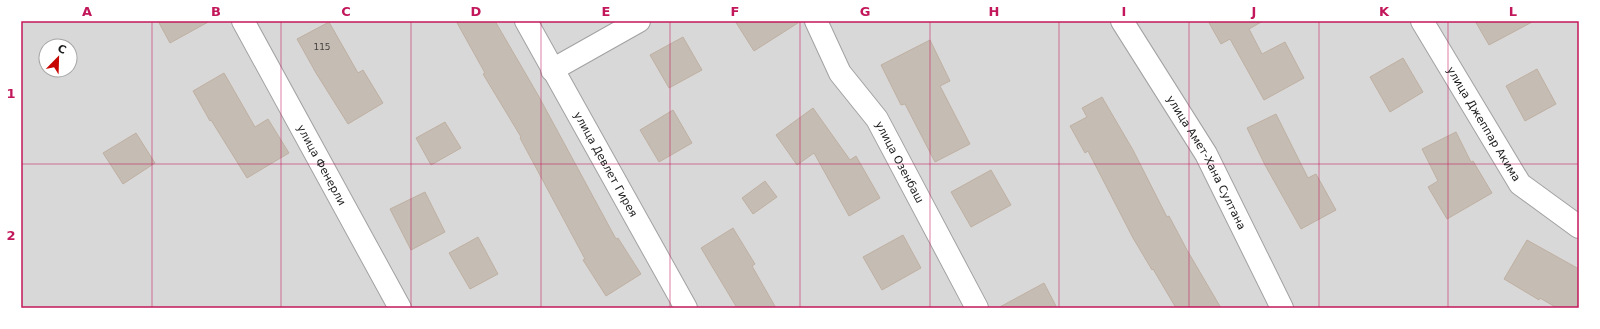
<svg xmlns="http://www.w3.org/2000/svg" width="1600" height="329" font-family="'DejaVu Sans',sans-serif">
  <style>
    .residential { fill: #d9d8d8; fill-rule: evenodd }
    .building { fill: #c5bcb3; stroke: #bfb0a2 }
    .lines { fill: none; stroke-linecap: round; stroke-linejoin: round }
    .minor-casing { stroke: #a2a2a2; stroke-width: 24 }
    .minor { stroke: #fff; stroke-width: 22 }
    .grid { fill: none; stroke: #c2185b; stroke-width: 1; stroke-opacity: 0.55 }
    .labels { text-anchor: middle; stroke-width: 3; stroke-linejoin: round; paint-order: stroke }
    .number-label { font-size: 9px; fill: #464341 }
    .street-label { font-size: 11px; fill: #1b1b1b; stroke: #fff }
    .neatline { fill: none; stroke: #c2185b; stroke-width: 1.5 }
    .grid-label { font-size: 13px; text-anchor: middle; font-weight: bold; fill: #c2185b }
  </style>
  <rect width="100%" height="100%" fill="#ede9e0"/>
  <!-- residential -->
  <path class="residential" d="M21,21H1579V308H21ZM46,46H70V70H46Z"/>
  <!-- building -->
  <g class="building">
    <polygon points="158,21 210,21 170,43"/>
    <polygon points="456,21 495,21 538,95 616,239 618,238 641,274 606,296 583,260 585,259 520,138 521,137 483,74 485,73"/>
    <polygon points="735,21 801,21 754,51"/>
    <polygon points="1208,21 1263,21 1249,29 1262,54 1285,42 1304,78 1264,100 1230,39 1221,44"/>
    <polygon points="1475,21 1534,21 1489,45"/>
    <polygon points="329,22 358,73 363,70 383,103 348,124 316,73 297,39"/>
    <polygon points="683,37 702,70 669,88 650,55"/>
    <polygon points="930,40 950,81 940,86 970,144 935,162 905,104 901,105 881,65"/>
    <polygon points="1403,58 1423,92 1390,112 1370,77"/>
    <polygon points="1537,69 1556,104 1525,121 1506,86"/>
    <polygon points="224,73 255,127 268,119 289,153 247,178 211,120 210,121 193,91"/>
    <polygon points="1102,97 1133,150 1167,217 1169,216 1187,250 1221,308 1176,308 1153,269 1152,270 1133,238 1088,151 1085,153 1070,126 1087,117 1082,108"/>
    <polygon points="813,108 850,160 856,156 880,198 849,216 814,153 797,165 776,135"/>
    <polygon points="673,110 692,143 659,162 640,130"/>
    <polygon points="1276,114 1308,178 1316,174 1336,210 1301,229 1265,165 1247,128"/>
    <polygon points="445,122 461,148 431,165 416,138"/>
    <polygon points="1456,132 1471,162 1473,161 1492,193 1447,219 1428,187 1438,181 1422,149"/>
    <polygon points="136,133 155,163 123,184 103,153"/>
    <polygon points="991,170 1011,205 971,227 951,192"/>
    <polygon points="765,181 777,197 753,214 742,198"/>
    <polygon points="425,192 445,232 411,250 390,209"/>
    <polygon points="733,228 755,264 752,266 776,308 737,308 701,248"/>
    <polygon points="903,235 921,268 882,290 863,257"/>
    <polygon points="478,237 498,274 470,289 449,253"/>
    <polygon points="1527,240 1579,269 1579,308 1557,308 1540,298 1539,300 1504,279"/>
    <polygon points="1044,283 1057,308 998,308"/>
  </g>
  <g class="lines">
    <!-- minor casing -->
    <g class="minor-casing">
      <g id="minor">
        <path id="s1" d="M243,21L400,308"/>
        <path id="s2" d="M526,21L686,308"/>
        <path id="s3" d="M816,21L840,73L877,119L977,308"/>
        <path id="s4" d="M1122,21L1206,154L1282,308"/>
        <path id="s5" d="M1422,21L1520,184L1579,227"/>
        <polyline points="552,70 639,21"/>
      </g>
    </g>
    <!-- minor -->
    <use href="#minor" class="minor"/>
  </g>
  <!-- grid -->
  <path class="grid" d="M152,21V308M281,21V308M411,21V308M541,21V308M670,21V308M800,21V308M930,21V308M1059,21V308M1189,21V308M1319,21V308M1448,21V308M21,164H1579"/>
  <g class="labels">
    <!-- number labels -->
    <g class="number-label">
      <text x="322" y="50">115</text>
    </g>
    <!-- street labels -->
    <g class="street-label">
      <text dy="4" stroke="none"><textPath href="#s5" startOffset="120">улица Джеппар Акима</textPath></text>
      <text dy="4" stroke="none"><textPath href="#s3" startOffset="165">улица Озенбаш</textPath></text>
      <text dy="4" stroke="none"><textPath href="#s4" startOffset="165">улица Амет-Хана Султана</textPath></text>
      <text dy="4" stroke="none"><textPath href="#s1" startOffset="164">улица Фенерли</textPath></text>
      <text dy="4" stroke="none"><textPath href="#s2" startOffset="164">улица Девлет Гирея</textPath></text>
    </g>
  </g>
  <!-- border -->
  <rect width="1600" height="329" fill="none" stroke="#ffffff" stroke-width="44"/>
  <!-- north arrow -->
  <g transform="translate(58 58) rotate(23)"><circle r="19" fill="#ffffff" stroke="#a4a4a4"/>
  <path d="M0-3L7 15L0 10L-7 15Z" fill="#c70600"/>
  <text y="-6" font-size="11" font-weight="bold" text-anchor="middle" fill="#1b1b1b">С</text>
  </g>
  <rect x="22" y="22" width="1556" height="285" class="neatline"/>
  <g class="grid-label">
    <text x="87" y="16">A</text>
    <text x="216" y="16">B</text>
    <text x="346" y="16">C</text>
    <text x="476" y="16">D</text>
    <text x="606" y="16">E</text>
    <text x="735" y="16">F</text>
    <text x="865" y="16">G</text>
    <text x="994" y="16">H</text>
    <text x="1124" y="16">I</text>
    <text x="1254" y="16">J</text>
    <text x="1384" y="16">K</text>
    <text x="1513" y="16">L</text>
    <text x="11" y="98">1</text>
    <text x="11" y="240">2</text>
  </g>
</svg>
